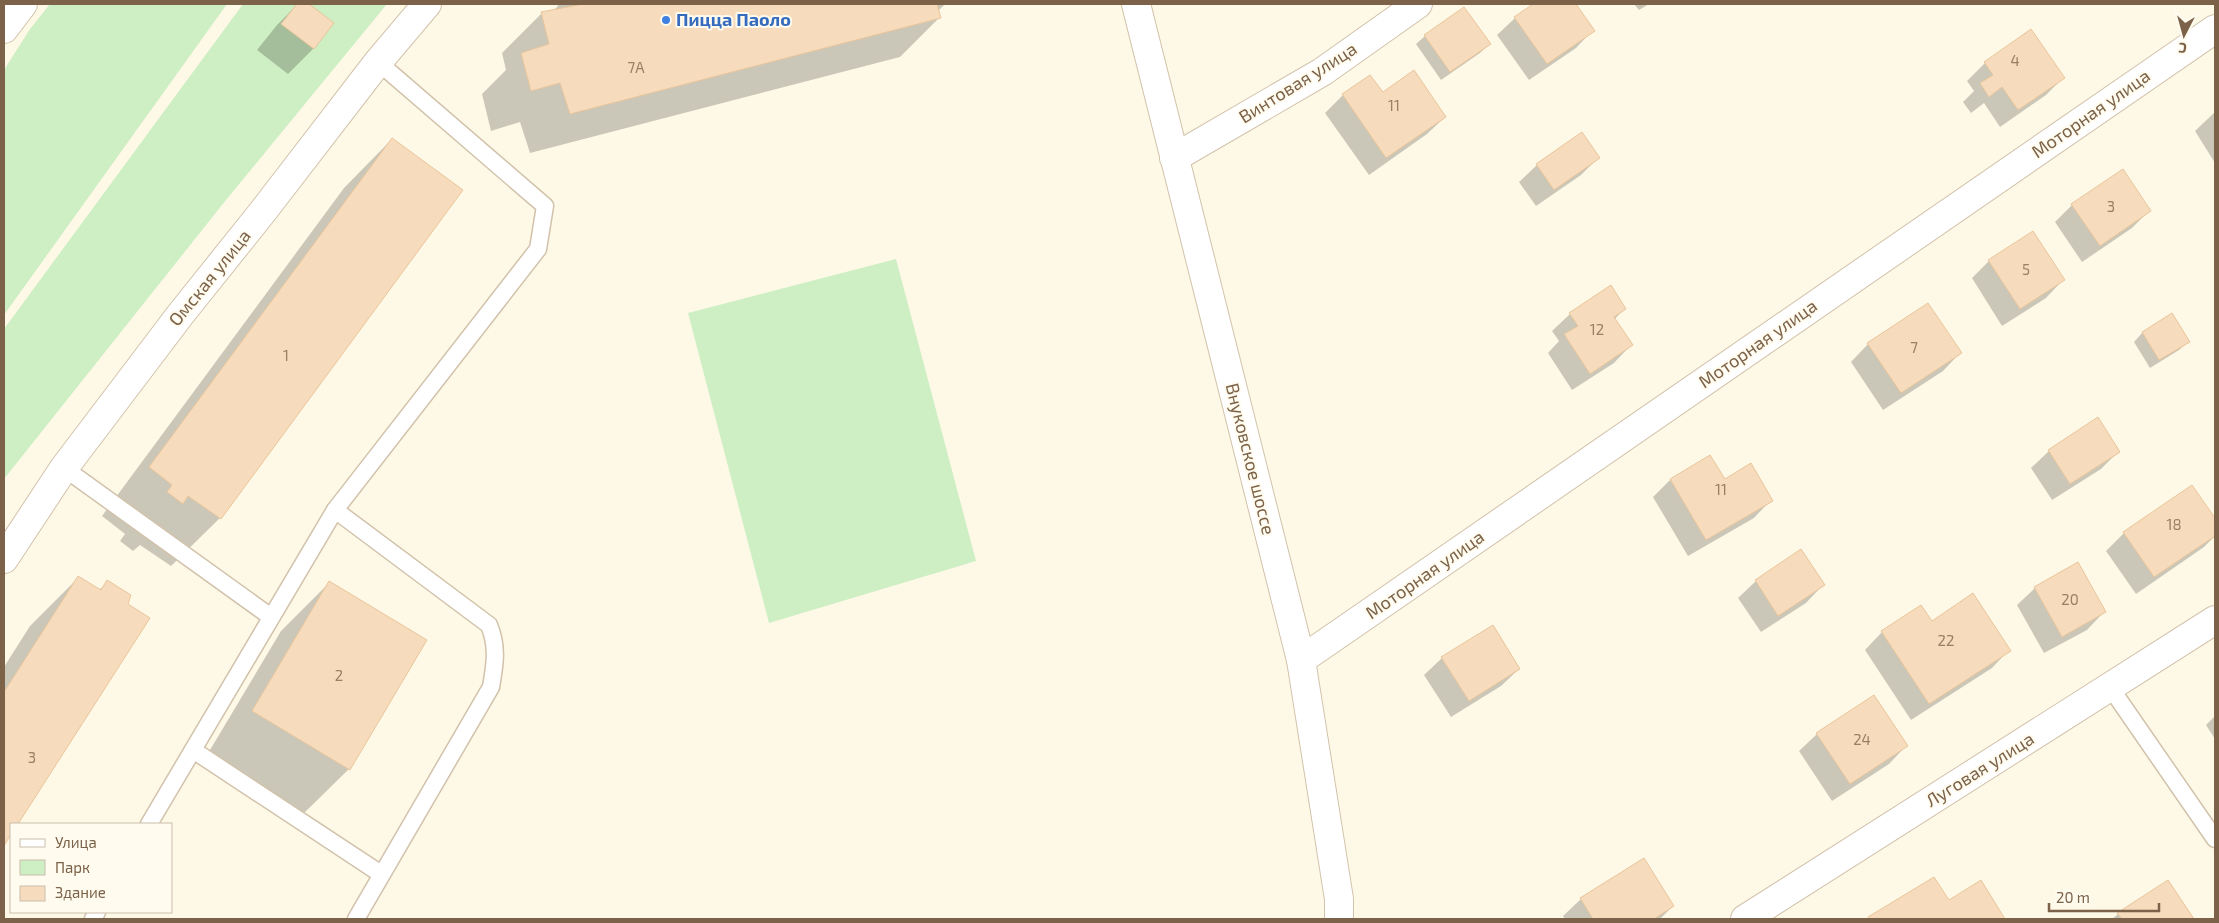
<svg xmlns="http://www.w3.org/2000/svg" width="2219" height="923" font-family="'Exo 2',sans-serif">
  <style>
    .green { fill: #ceeec3 }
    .shadow { fill: #0003 }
    .building { fill: #f6dcbc; stroke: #eac59a }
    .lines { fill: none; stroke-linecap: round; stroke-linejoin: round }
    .service-casing { stroke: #d2c2ab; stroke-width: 19 }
    .minor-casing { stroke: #d2c2ab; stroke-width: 30 }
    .tertiary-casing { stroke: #d2c2ab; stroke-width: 30 }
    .service { stroke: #fff; stroke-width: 16 }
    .minor { stroke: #fff; stroke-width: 28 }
    .tertiary { stroke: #fff; stroke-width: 28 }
    .shop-dot { fill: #3f7fe0; stroke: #fffbef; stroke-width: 2 }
    .labels { text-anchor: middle; stroke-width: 4; stroke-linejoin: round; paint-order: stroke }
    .number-label { font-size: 15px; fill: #9a8065 }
    .shop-label { font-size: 18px; font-weight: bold; fill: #366cbe; stroke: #fffbef; text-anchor: start }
    .street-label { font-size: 18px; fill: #7b6248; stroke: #fffbef }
  </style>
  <rect width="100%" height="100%" fill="#fef9e7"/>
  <!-- green -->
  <g class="green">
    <polygon points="50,4 227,4 4,315 4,70 30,29"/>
    <polygon points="243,4 387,4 226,200 4,479 4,329"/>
    <polygon points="896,259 976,561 769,623 688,313"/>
  </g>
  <!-- shadow -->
  <g class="shadow">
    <polygon points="298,4 307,4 332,23 313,49 288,74 257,50 277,25"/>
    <polygon points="557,4 945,4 938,11 940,17 900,57 530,153 520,122 491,131 482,94 506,70 502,53 542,13 553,11 558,6"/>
    <polygon points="1535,4 1575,4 1593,30 1576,48 1529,80 1497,35 1515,18"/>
    <polygon points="1634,4 1649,4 1639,10"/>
    <polygon points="2031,31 2063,78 2046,95 2000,127 1984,103 1971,113 1963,102 1974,91 1967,81 1985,63"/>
    <polygon points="1425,36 1489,44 1480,53 1441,80 1416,44"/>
    <polygon points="1370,77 1382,94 1445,117 1427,134 1369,175 1325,113 1343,95"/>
    <polygon points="2215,112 2215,163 2195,131"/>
    <polygon points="392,139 220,518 171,566 140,545 133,551 120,541 125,534 102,516 344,188"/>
    <polygon points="1598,158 1581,175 1536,206 1519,182 1537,165"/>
    <polygon points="2072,205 2149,211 2132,228 2082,262 2055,222"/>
    <polygon points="1989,261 2063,280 2046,298 2002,326 1972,278"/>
    <polygon points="1624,309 1614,320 1631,345 1614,363 1572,390 1548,353 1559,341 1552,331 1570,314"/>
    <polygon points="2171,315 2188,342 2179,350 2150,368 2134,342 2142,333"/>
    <polygon points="1868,344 1960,353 1943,371 1883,410 1851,362"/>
    <polygon points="2049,451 2119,451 2101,469 2052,500 2031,468"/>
    <polygon points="1710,457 1724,480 1771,500 1754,518 1688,556 1653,497 1670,480"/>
    <polygon points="2192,486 2215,520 2215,536 2204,547 2136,594 2106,551 2124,533"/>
    <polygon points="79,577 99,590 108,582 126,605 148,619 16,824 11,824 11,832 4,844 4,667 30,626"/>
    <polygon points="1756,581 1823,585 1806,603 1761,632 1738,598"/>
    <polygon points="329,583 349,769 300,817 204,760 281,631"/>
    <polygon points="2035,588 2104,612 2087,630 2044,653 2017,605"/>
    <polygon points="1931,622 2009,650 1992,668 1911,720 1865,650 1882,632"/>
    <polygon points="1442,658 1519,669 1501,686 1451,717 1424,675"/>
    <polygon points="2215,716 2215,739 2206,725"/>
    <polygon points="1817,734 1906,746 1889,764 1832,801 1799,751"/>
    <polygon points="1934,878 1948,902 1981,882 2004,919 1867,919"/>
    <polygon points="2168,881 2193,919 2112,919 2118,914"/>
    <polygon points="1581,899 1673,906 1660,919 1565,919 1563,916"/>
  </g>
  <!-- building -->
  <g class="building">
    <polygon points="297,4 309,4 334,23 314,49 281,24"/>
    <polygon points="583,4 937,4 941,18 570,114 560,83 531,91 521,53 549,44 541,12"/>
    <polygon points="1533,4 1576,4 1595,31 1547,64 1514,17"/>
    <polygon points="1464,7 1491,44 1450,72 1424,35"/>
    <polygon points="2031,29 2065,78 2018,110 2002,87 1989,97 1980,83 1993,75 1984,62"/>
    <polygon points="1414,70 1446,117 1386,158 1342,94 1370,75 1383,92"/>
    <polygon points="1582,132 1600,158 1554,190 1536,164"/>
    <polygon points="392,138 463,190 221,519 188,496 183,504 167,492 172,485 149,467"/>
    <polygon points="2123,169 2151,211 2100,246 2071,204"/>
    <polygon points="2033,231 2065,280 2020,309 1988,260"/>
    <polygon points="1611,285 1626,309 1614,317 1633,345 1590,374 1564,334 1578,326 1569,313"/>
    <polygon points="1928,303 1962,353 1901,393 1867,343"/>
    <polygon points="2172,313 2190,342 2159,360 2142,332"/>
    <polygon points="2098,417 2120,452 2070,484 2048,450"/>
    <polygon points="1710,455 1725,479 1751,463 1773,501 1706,540 1670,479"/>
    <polygon points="2192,485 2215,518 2215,536 2154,577 2123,532"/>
    <polygon points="1801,549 1825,585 1778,616 1755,580"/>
    <polygon points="2078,562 2106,612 2062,637 2034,587"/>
    <polygon points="78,576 101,590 107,580 131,595 128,604 150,618 18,824 11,824 11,834 4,846 4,692"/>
    <polygon points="329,581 427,640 350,770 252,711"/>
    <polygon points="1973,593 2011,651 1929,704 1881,631 1921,605 1932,621"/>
    <polygon points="1493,625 1520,669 1469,701 1441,657"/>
    <polygon points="1874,695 1908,746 1850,784 1816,733"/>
    <polygon points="1644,858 1674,906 1654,919 1593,919 1580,898"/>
    <polygon points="1934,877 1949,900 1981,880 2005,919 1869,919 1868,917"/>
    <polygon points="2168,880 2194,919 2122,919 2117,913"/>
  </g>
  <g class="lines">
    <!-- service casing -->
    <g class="service-casing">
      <g id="service">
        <polyline points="64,468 271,617"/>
        <path d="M335,510L489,625C498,647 495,664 491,687L356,919"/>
        <polyline points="2110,687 2215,839"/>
        <polyline points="193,750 381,874"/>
        <polyline points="149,824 335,510 538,249 545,206 378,62"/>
        <polyline points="93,919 97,912"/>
      </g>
    </g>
    <!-- minor casing -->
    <g class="minor-casing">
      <g id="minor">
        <polyline points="1174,158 1322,72 1418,4"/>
        <polyline points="4,559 64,468 180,315 264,210 378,62 427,4"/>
        <polyline points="1301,660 2215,29"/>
        <polyline points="1745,919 2215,620"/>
      </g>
    </g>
    <!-- tertiary casing -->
    <g class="tertiary-casing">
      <g id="tertiary">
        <polyline points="1136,4 1301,660 1339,899 1339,919"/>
        <polyline points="4,29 23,4"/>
      </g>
    </g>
    <!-- service -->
    <use href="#service" class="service"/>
    <!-- minor -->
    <use href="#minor" class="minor"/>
    <!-- tertiary -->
    <use href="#tertiary" class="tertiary"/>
  </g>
  <!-- markers -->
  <circle class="shop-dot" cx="666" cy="20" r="5"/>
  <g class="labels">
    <!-- number labels -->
    <g class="number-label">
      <text x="2015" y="66">4</text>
      <text x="636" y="73">7А</text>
      <text x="1394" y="111">11</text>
      <text x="2111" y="212">3</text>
      <text x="2026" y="275">5</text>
      <text x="1597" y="335">12</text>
      <text x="1914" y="353">7</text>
      <text x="286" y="361">1</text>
      <text x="1721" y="495">11</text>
      <text x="2174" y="530">18</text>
      <text x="2070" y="605">20</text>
      <text x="1946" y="646">22</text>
      <text x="339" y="681">2</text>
      <text x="1862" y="745">24</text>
      <text x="32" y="763">3</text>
    </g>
    <!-- shop labels -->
    <g class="shop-label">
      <text x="676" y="26">Пицца Паоло</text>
    </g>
    <!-- street labels -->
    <g class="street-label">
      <text transform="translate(1298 83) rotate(-32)" y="6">Винтовая улица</text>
      <text transform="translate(2091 114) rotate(-35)" y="6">Моторная улица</text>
      <text transform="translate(210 278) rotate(-51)" y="6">Омская улица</text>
      <text transform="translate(1758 344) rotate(-35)" y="6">Моторная улица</text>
      <text transform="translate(1250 459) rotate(76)" y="6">Внуковское шоссе</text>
      <text transform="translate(1425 575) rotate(-35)" y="6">Моторная улица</text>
      <text transform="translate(1980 770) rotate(-32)" y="6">Луговая улица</text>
    </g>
  </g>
  <!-- border -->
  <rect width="2219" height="923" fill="none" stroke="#7b6248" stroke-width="10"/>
  <!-- legend -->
  <rect x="10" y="823" width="162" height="90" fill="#fffbef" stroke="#cabeac"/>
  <rect x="20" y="839" width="25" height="8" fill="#ffffff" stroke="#cabeac"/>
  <text x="55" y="848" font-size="15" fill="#7b6248">Улица</text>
  <rect x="20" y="860" width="25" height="15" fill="#ceeec3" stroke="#cabeac"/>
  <text x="55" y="873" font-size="15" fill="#7b6248">Парк</text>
  <rect x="20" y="886" width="25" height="15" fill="#f6dcbc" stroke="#cabeac"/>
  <text x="55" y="898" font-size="15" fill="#7b6248">Здание</text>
  <!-- north arrow -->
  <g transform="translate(2184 35) rotate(186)" stroke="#fffbef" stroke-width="4" paint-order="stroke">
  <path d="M0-4L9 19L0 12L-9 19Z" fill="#7b6248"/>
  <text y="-8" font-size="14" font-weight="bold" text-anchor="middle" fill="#7b6248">С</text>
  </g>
  <!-- scale -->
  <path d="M2049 903v8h110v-8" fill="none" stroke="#7b6248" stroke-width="2.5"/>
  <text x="2056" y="903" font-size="15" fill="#7b6248" stroke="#fffbef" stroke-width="4" paint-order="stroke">20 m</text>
</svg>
